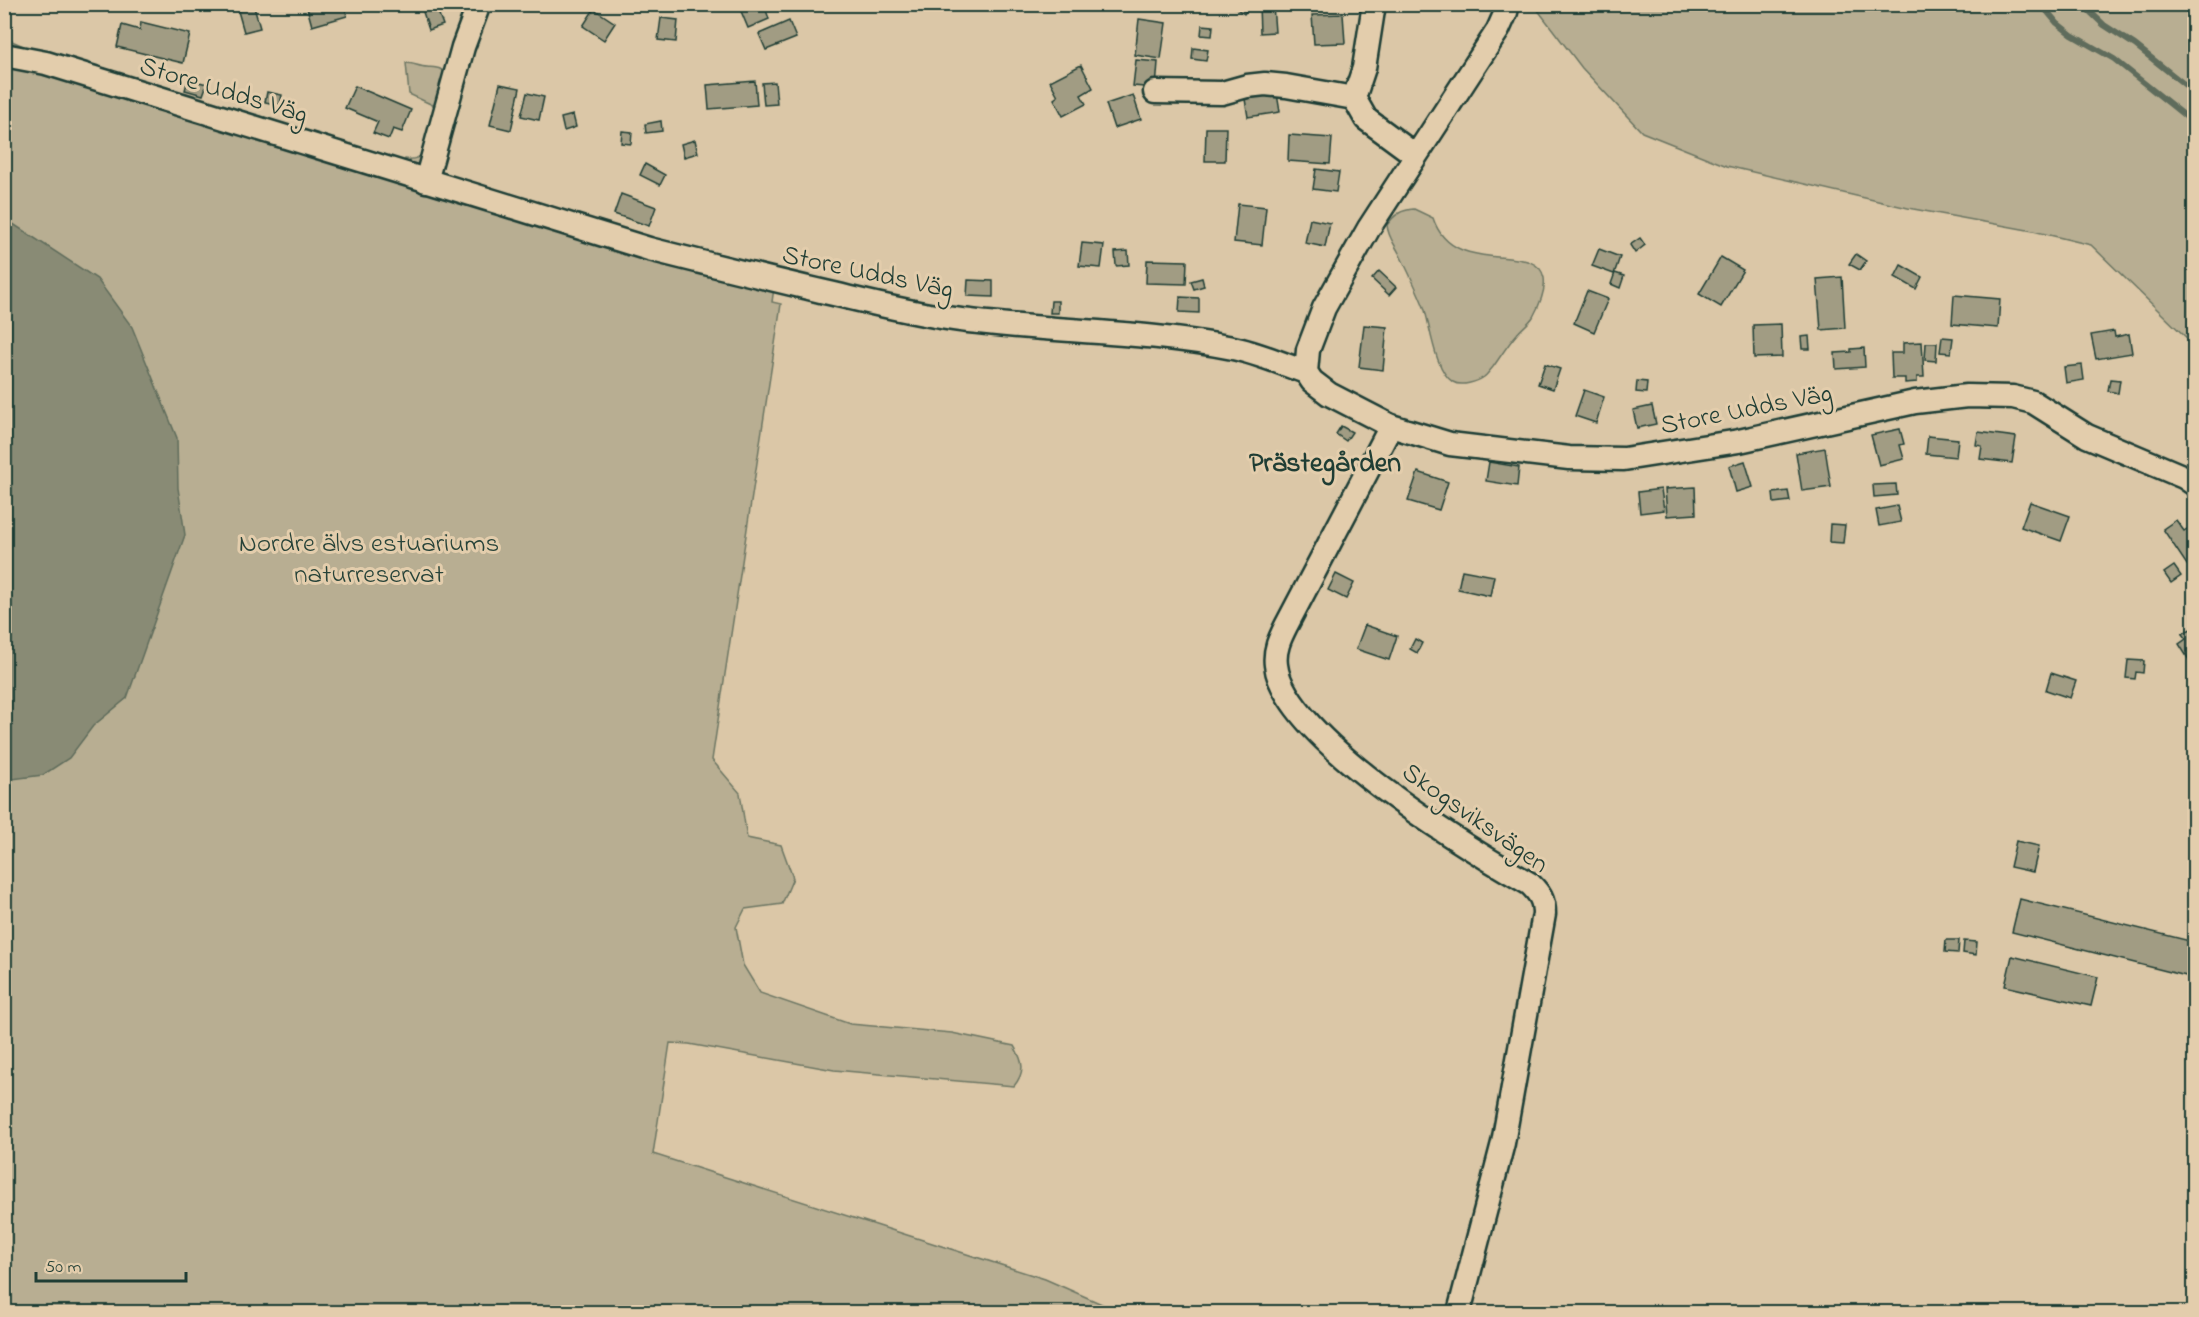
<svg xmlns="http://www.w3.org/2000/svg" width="2199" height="1317" font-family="'Indie Flower',sans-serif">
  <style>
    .green { fill: #b8ae92; stroke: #6c7663; stroke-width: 1.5 }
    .water { fill: #898b75; stroke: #5f6c5b; stroke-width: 1.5 }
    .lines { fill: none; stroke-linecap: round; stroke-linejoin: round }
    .stream { stroke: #5f6c5b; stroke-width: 6 }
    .building { fill: #a19c83; stroke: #1f3d34; stroke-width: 1.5 }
    .minor-casing { stroke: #1f3d34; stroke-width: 27 }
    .minor { stroke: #e3cdac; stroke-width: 22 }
    .labels { text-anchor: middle; stroke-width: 6; stroke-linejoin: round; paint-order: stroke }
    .street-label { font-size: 27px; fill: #1f3d34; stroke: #e3cdac }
    .park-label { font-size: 27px; fill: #274339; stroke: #e3cdac }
    .neighbourhood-label { font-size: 28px; font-weight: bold; fill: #1f3d34; stroke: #e3cdac }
  </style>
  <rect width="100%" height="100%" fill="#dbc7a7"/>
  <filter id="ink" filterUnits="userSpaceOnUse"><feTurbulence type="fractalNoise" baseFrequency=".0167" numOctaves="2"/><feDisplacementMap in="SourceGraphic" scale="12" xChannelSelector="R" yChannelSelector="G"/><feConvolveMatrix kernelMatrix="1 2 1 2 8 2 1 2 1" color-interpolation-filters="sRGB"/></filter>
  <g filter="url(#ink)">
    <!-- green -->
    <g class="green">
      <polygon points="1534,5 2194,5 2194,345 2091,245 2033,231 1908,208 1727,166 1642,132 1582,68"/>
      <path d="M5,38L28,48L92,65L87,83L514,220H533L774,288L772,302L781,304L712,760L740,793L747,838L781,845L793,878L782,904L745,909L736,927L743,965L760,993L850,1024L952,1033L1014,1046C1023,1061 1026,1071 1014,1086L834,1070L689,1044L670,1043L653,1154L1045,1279L1120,1312H5Z"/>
      <path d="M406,63C413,63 420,67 427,67C437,68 443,67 448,78C448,89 427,162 420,167C415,169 410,167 406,165L404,162L405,159C415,160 420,158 425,150L439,108L409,94Z"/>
      <path d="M1414,209L1433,218C1453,280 1537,239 1544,278C1546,291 1539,306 1533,317C1529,323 1522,328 1517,334C1508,344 1501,356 1493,367C1490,370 1487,375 1484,377C1477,382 1461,387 1453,382C1435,372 1430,325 1424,307C1417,289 1408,271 1399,253C1394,243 1388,237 1387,225C1395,214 1401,210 1414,209Z"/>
    </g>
    <!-- water -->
    <polygon class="water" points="4,218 97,279 132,327 177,438 178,488 185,535 127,698 93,726 69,758 43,775 5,780"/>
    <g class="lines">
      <!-- stream -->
      <g class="stream">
        <polyline points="2041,4 2057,23 2072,35 2114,59 2194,123"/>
        <polyline points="2082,4 2104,25 2135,45 2194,92"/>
      </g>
    </g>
    <!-- building -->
    <g class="building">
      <polygon points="306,4 344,4 347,16 312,26"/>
      <polygon points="435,4 443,25 429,30 422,9"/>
      <polygon points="738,4 764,4 769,19 748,28"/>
      <polygon points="1230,4 1251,4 1244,14"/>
      <polygon points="1259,5 1273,5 1275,32 1260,33"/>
      <polygon points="254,7 260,28 244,32 238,11"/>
      <polygon points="594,9 615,23 604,40 583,26"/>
      <polygon points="1343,14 1345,43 1314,44 1312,15"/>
      <polygon points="661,18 678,20 676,42 658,40"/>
      <polygon points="1139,19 1166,23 1161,59 1135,55"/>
      <polygon points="789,21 796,38 766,50 759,34"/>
      <polygon points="141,22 190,34 183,63 117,47 122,25 140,30"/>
      <polygon points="1202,25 1213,26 1212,36 1201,35"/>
      <polygon points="1193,48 1208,50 1206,61 1192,59"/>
      <polygon points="1136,60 1158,62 1156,88 1133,86"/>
      <polygon points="1081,65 1093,88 1081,95 1086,104 1063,116 1054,99 1058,96 1050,81"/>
      <polygon points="188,79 207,84 203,95 185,90"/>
      <polygon points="755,81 757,105 709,109 707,85"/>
      <polygon points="775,82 777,104 764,105 762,83"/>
      <polygon points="500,84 520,88 511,130 490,125"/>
      <polygon points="355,86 411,110 402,132 393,129 389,139 373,133 378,122 345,108"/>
      <polygon points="267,92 282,95 280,105 265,102"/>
      <polygon points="527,93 544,97 539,120 521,116"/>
      <polygon points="1277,94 1280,112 1248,117 1245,99"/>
      <polygon points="1133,95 1141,119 1114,128 1106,104"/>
      <polygon points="573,115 576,127 564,131 561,118"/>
      <polygon points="661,121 662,131 646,133 645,124"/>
      <polygon points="1206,128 1226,128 1225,161 1205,161"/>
      <polygon points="622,131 632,132 631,144 621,143"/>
      <polygon points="1289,135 1332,138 1330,164 1288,161"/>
      <polygon points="695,140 698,153 684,157 681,144"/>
      <polygon points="645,164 665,175 660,185 640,175"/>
      <polygon points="1316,169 1339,172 1336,192 1313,189"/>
      <polygon points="621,194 656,207 649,226 614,214"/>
      <polygon points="1238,204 1266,207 1262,245 1234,242"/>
      <polygon points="1310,219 1330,223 1325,247 1305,243"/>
      <polygon points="1640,238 1645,245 1635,253 1630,245"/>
      <polygon points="1082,243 1104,245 1101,268 1079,266"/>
      <polygon points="1599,249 1620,257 1614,274 1592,266"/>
      <polygon points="1128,251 1129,265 1116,266 1115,252"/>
      <polygon points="1856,254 1866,261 1860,270 1849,264"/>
      <polygon points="1721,257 1743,270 1721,307 1699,294"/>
      <polygon points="1147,260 1187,261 1186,284 1146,283"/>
      <polygon points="1901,265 1922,277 1916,289 1895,277"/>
      <polygon points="1379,271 1396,287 1389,295 1372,279"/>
      <polygon points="1615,273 1624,276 1620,288 1611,284"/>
      <polygon points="1842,277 1845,328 1821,330 1817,279"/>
      <polygon points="1202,278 1204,286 1194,289 1191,281"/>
      <polygon points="968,280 993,281 993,297 967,296"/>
      <polygon points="1587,291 1608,299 1594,332 1574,323"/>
      <polygon points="1954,295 2000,299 1998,328 1952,324"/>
      <polygon points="1180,297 1199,298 1199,313 1179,312"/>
      <polygon points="1051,301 1058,301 1058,313 1050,313"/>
      <polygon points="1781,324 1782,357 1754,358 1753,325"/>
      <polygon points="1364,325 1387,327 1383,370 1359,367"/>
      <polygon points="2114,331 2115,337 2129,334 2132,353 2096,359 2091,335"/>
      <polygon points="1809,336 1810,349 1802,349 1801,337"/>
      <polygon points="1942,337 1953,338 1951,353 1940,352"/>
      <polygon points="1922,342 1924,377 1917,377 1917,382 1905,383 1905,378 1892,378 1891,353 1903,353 1903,343"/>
      <polygon points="1926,343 1937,343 1936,361 1925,360"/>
      <polygon points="1864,348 1865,367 1836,369 1835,353 1851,352 1851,349"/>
      <polygon points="1545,364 1560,369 1553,389 1538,384"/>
      <polygon points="2082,365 2084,380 2066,383 2064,367"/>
      <polygon points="2110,379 2120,380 2118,393 2108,391"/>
      <polygon points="1637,381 1647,382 1646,393 1636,392"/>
      <polygon points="1584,390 1604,397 1596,423 1575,416"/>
      <polygon points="1652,406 1656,424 1637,428 1633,410"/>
      <polygon points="1341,426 1352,432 1346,441 1336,434"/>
      <polygon points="1900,429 1904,444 1900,445 1904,459 1879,465 1871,435"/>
      <polygon points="1978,432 2016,437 2012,463 1980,459 1982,446 1976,445"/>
      <polygon points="1928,436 1958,439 1956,457 1926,454"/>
      <polygon points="1825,448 1831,487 1802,491 1796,453"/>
      <polygon points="1745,461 1753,487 1736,492 1729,466"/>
      <polygon points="1489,462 1519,467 1517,486 1486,481"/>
      <polygon points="1418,472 1448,482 1439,510 1408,501"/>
      <polygon points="1896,484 1897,495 1874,497 1873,485"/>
      <polygon points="1695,487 1696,514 1667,516 1665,489"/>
      <polygon points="1661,489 1664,510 1640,513 1638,492"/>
      <polygon points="1788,491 1790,501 1774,503 1773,493"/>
      <polygon points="2030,502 2070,516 2061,541 2021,527"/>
      <polygon points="1897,506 1901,522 1879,526 1876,510"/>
      <polygon points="2176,520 2184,531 2187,529 2194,539 2194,560 2187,565 2163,529"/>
      <polygon points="1830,524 1845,525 1843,543 1829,542"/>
      <polygon points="2174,566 2181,576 2171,583 2164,573"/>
      <polygon points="1462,570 1494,576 1490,596 1458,589"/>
      <polygon points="1336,574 1354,583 1346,599 1328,590"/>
      <polygon points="1365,625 1397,636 1389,660 1356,649"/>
      <polygon points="2194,627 2194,668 2179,644 2186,639 2182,634"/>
      <polygon points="1415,639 1422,643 1417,653 1410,649"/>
      <polygon points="2128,660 2144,661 2143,673 2136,672 2135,679 2126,678"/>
      <polygon points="2051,673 2076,681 2070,698 2046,690"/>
      <polygon points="2016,841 2039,846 2033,872 2010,867"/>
      <polygon points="2020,899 2194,942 2194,978 2012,932"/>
      <polygon points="1946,940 1959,940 1958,953 1945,952"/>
      <polygon points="1964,941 1977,942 1976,955 1963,953"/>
      <polygon points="2012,956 2098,977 2091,1006 2005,986"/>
    </g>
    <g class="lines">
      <!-- minor casing -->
      <g class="minor-casing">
        <g id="minor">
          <polyline points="1374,4 1364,68 1354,98 1366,119 1415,155"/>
          <polyline points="1508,4 1506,12 1498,30 1369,228 1324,308 1308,350 1306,372 1312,381 1329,394 1391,426 1450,444 1569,458 1624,459 1739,441 1915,402 1967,396 2013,397 2033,402 2087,436 2184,477 2194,484"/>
          <path d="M4,55L46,63L649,249C708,264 766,278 825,292C868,302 910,313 954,319C1046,332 1141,330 1233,348C1258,353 1282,364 1306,372"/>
          <polyline points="1155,92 1222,93 1247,86 1265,84 1286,86 1354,98"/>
          <polyline points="426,181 463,47 479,4"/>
          <path d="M1391,426L1286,626C1280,638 1274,650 1276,665C1284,738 1469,849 1530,884C1540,894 1544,900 1544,914L1503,1143L1459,1312"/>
        </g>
      </g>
      <!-- minor -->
      <use href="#minor" class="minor"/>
    </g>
  </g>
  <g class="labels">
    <!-- street labels -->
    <g class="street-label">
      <text transform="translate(224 89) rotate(17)" y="9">Store Udds Väg</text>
      <text transform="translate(868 271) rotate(12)" y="9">Store Udds Väg</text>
      <text transform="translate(1746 408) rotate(-11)" y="9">Store Udds Väg</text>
      <text transform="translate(1476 817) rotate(35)" y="9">Skogsviksvägen</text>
    </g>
    <!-- park labels -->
    <g class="park-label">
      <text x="369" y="551">Nordre älvs estuariums<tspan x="369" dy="31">naturreservat</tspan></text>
    </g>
    <!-- neighbourhood labels -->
    <g class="neighbourhood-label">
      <text x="1325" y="471">Prästegården</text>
    </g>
  </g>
  <!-- margin -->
  <rect width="2199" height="1317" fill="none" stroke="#e3cdac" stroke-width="24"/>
  <rect x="12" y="12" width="2175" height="1293" fill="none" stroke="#1f3d34" stroke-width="2" filter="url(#ink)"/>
  <!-- scale -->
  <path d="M36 1272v9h150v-9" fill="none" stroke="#1f3d34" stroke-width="3"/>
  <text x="45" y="1272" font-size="18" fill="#1f3d34" stroke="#e3cdac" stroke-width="4.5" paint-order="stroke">50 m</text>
</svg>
